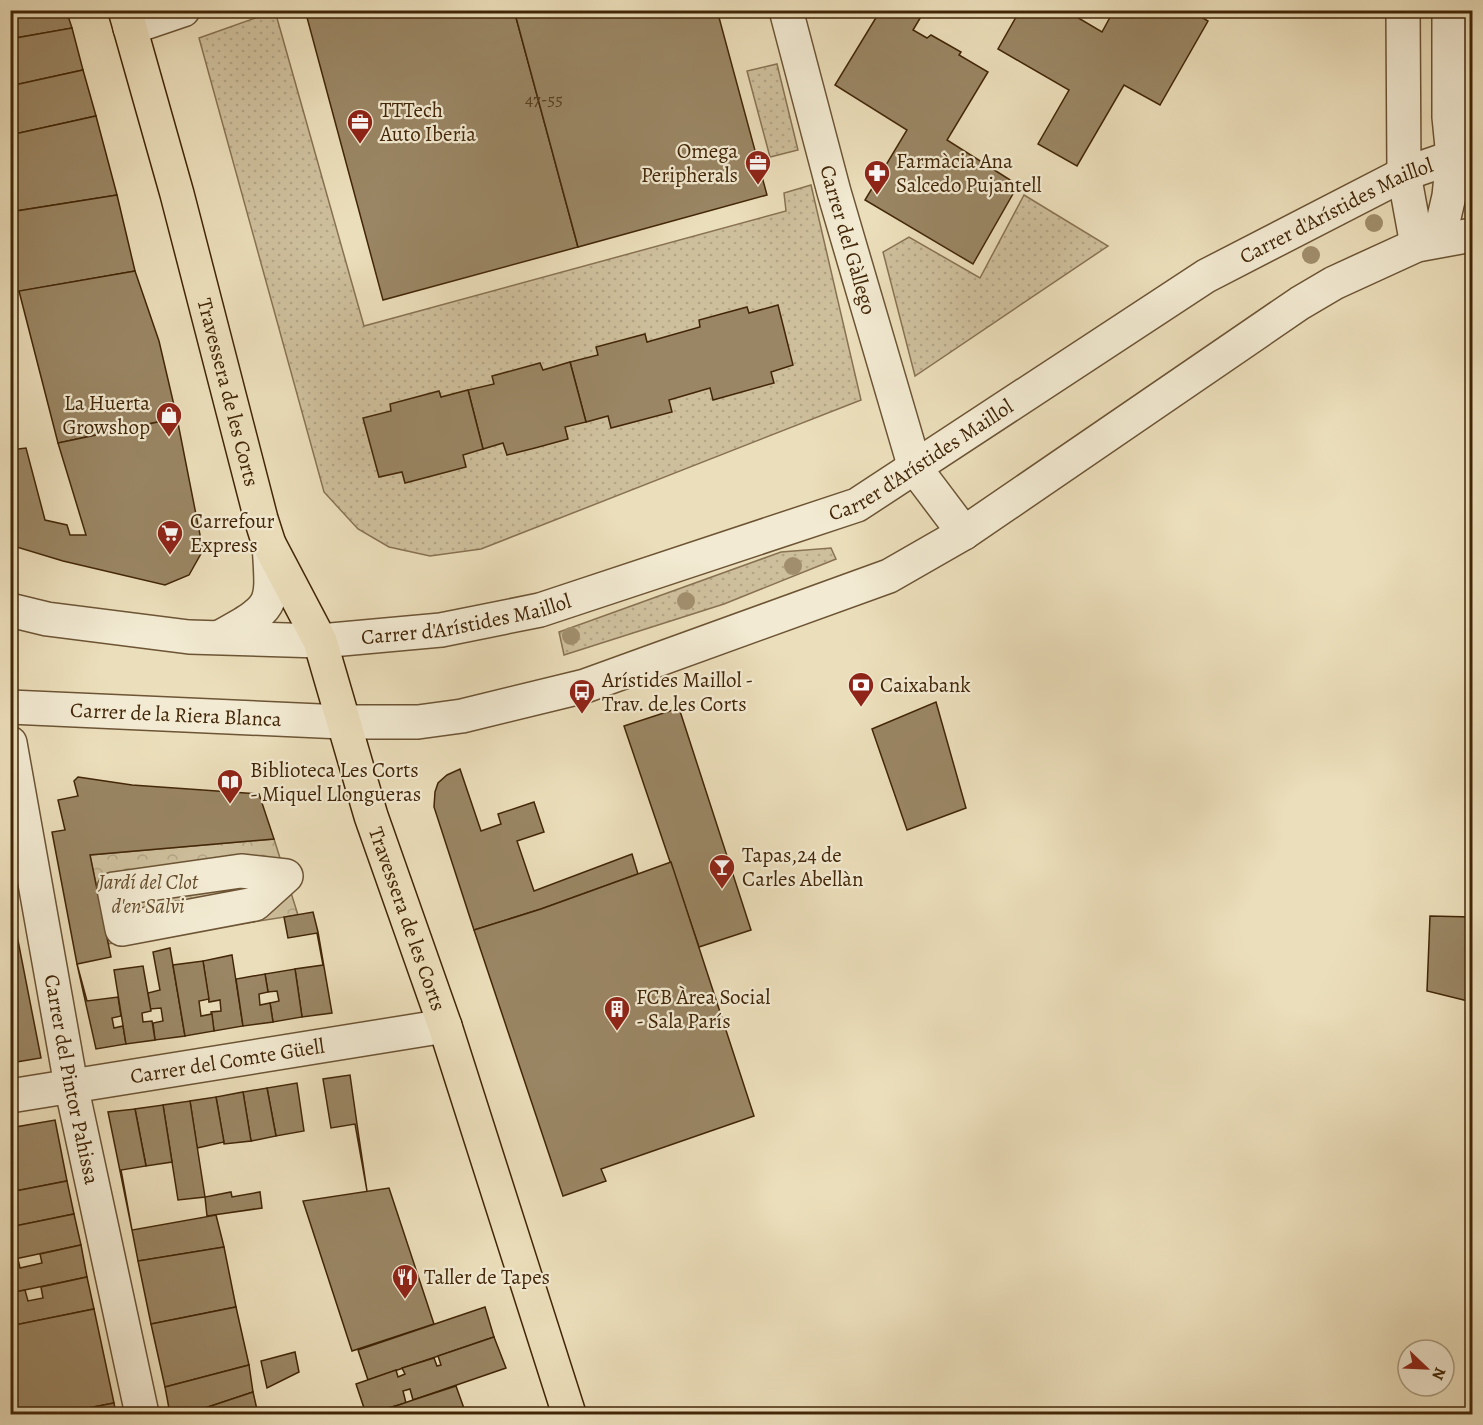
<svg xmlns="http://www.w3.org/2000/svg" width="1483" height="1425" font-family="Alegreya,serif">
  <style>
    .park { fill: url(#park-crowns); stroke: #887252; stroke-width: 1.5 }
    .garden { fill: url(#garden-dots); stroke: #887252; stroke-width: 1.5 }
    .building { fill: #9a8664; stroke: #422607; stroke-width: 1.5 }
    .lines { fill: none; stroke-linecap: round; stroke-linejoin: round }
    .minor-casing { stroke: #6c5434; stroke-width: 36 }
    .major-casing { stroke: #422607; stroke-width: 36 }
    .minor { stroke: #f2ead2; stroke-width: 33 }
    .major { stroke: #ebdeba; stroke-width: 33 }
    .tree { fill: #a18e6c }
    .labels { text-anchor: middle; stroke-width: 4.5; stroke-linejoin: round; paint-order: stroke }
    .number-label { font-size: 18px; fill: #583e1e }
    .poi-label { font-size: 21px; fill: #422607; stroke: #f2ead2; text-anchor: start }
    .street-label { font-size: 21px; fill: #422607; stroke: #f2ead2 }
    .park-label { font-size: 21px; font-style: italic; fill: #654c2c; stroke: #f2ead2 }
  </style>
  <defs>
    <pattern id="park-crowns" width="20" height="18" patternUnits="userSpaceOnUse" patternTransform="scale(1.5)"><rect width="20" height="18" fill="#cebf9c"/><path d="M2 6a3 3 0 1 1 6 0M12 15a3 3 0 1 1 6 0" fill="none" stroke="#b2a485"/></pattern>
    <pattern id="garden-dots" width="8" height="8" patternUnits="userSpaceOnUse" patternTransform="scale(1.5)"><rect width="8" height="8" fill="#cebf9c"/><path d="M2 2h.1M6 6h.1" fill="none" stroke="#b2a485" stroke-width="1.8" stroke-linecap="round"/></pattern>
  </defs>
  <rect width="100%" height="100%" fill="#ebdeba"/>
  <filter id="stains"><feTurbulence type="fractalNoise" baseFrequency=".00333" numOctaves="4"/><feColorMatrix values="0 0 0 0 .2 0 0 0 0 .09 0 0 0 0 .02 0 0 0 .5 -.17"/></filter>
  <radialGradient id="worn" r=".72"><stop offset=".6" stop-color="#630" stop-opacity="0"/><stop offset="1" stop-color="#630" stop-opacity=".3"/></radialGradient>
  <!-- park -->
  <polygon class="park" points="274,839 298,915 108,944 90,855"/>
  <!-- garden -->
  <g class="garden">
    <polygon points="275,11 364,326 786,211 784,193 811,185 861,400 481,549 430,556 389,547 358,529 324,492 199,38"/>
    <polygon points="777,64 798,150 770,157 747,71"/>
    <polygon points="1024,195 1108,246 915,376 883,252 909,237 980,278"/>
    <polygon points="831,548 836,559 724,604 564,655 559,632 781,552"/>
  </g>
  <!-- building -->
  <g class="building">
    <polygon points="10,10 66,10 72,28 10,39"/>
    <polygon points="305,10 514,10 578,247 383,300"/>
    <polygon points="514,10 717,10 767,195 578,247"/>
    <polygon points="871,10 925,10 913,30 927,38 931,35 961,52 959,55 988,72 947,140 1018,185 973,264 865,200 907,130 835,85 877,16"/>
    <polygon points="1020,10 1065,10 1102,32 1114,10 1190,10 1208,21 1160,105 1124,85 1077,166 1038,144 1069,90 998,49"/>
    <polygon points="72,28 83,70 10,86 10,39"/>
    <polygon points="83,70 96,116 10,135 10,86"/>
    <polygon points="96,116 117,195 10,212 10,135"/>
    <polygon points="117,195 135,271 10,293 10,212"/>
    <polygon points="135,271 159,341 177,418 58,443 19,291"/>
    <polygon points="778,305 793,365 771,372 774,383 713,400 710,388 669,400 672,412 611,428 608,416 586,422 570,362 598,355 596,347 645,334 647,342 700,327 699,320 747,307 749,313"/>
    <polygon points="570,362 586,422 565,427 568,439 535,448 507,455 503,443 483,449 468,390 494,384 492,376 540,363 543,370"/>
    <polygon points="468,390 483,449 463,455 466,467 405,483 402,472 379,477 363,418 391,411 390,404 439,391 441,397"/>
    <polygon points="177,418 203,550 189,575 165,585 63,561 10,545 10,450 26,448 45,520 67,525 70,535 86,535 58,443"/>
    <polygon points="936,702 966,808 907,830 872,729"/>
    <polygon points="679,708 751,930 699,947 624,726"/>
    <polygon points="460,769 481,831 501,824 498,814 534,802 544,832 517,841 534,891 632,854 638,874 541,909 474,930 434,807 435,792 438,783 447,775"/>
    <polygon points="78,777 132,785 259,794 274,839 90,855 111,957 77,964 52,832 65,830 58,800 78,796 74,781"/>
    <polygon points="671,862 754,1116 601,1169 606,1181 563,1196 474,930 541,909"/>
    <polygon points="313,912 318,932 332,1013 302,1017 295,969 323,965 317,933 288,938 284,917"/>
    <polygon points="13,915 41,1058 10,1063 10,916"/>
    <polygon points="1430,916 1472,917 1472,1002 1427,991"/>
    <polygon points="170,948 185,1036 155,1040 153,1023 163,1021 161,1008 150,1009 148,993 160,990 153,952"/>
    <polygon points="232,955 243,1026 214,1031 211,1012 221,1011 220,1000 209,1002 203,961"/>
    <polygon points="203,961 209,999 199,1001 201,1016 212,1014 214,1031 185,1036 173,965"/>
    <polygon points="77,964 87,1001 118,997 121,1016 112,1018 114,1028 123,1026 126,1044 96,1049"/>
    <polygon points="143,966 151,1011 142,1013 143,1022 152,1021 155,1040 126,1044 114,970"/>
    <polygon points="295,969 302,1017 273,1022 270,1003 279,1001 277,991 268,992 265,974"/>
    <polygon points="265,974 268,992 259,994 260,1005 270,1003 273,1022 243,1026 236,979"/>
    <polygon points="350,1075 358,1131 367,1191 355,1124 331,1128 323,1079"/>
    <polygon points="297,1083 304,1131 276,1136 267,1088"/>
    <polygon points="267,1088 276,1136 251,1141 243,1092"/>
    <polygon points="243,1092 251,1141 224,1144 216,1097"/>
    <polygon points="216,1097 224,1142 197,1148 190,1101"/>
    <polygon points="190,1101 205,1197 178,1200 163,1105"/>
    <polygon points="163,1105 172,1162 146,1166 135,1109"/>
    <polygon points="135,1109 146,1166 121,1170 132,1230 108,1112"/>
    <polygon points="55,1120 67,1181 10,1192 10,1128"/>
    <polygon points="67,1181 74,1214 10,1227 10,1192"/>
    <polygon points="389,1188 434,1324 352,1351 303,1201"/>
    <polygon points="231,1192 232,1197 260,1192 262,1208 207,1216 205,1197"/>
    <polygon points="74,1214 81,1245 10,1260 10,1227"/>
    <polygon points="216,1215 224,1247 138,1261 132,1230"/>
    <polygon points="81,1245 87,1277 10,1293 10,1260 18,1259 20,1268 42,1263 40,1254"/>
    <polygon points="224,1247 236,1307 151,1324 138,1261"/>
    <polygon points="87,1277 94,1309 10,1326 10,1293 25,1290 28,1301 43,1298 41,1287"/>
    <polygon points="236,1307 249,1365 165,1387 151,1324"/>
    <polygon points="485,1307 494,1337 368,1380 358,1350"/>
    <polygon points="94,1309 114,1403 58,1414 10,1414 10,1326"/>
    <polygon points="494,1337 506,1368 413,1400 410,1389 403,1391 406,1403 366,1414 356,1384 396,1370 398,1377 405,1374 402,1368 434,1358 437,1366 441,1365 438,1356"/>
    <polygon points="295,1352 299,1372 267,1388 261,1361"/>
    <polygon points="249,1365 253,1392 187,1414 170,1414 165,1387"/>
    <polygon points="456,1386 466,1414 373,1414 413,1400"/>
    <polygon points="253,1392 258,1414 187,1414"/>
    <polygon points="114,1403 116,1414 58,1414"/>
  </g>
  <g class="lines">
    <!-- minor casing -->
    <g class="minor-casing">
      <g id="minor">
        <path id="s1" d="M786,10L834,192L915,468L964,533"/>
        <polyline points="1403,10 1404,174 1417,245"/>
        <polyline points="130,28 183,10"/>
        <polyline points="1439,239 1449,196 1453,157 1449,117 1449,10"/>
        <path id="s2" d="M10,610L47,619L189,637L320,641L441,630L540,610L857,505L1206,276L1404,174L1453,157L1472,153"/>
        <path d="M220,637C276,606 273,607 269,544"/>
        <path id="s3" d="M10,707L342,722H418L462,716L585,686L889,576L964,533L1300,303L1334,283L1417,245L1472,235"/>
        <path id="s4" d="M10,743L71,1085L142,1414"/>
        <polygon points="241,871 286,876 255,904 122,929 114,889"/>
        <path id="s5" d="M10,1096L445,1026"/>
      </g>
    </g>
    <!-- major casing -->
    <g class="major-casing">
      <g id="major">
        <path id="s6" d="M125,10L177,194L261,519L269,544L320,641L371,816L445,1026L569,1414"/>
      </g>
    </g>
    <!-- minor -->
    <use href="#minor" class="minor"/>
    <!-- major -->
    <use href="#major" class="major"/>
  </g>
  <!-- trees -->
  <g class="tree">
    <circle cx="1374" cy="223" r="9"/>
    <circle cx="1311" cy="255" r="9"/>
    <circle cx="793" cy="566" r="9"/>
    <circle cx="686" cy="601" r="9"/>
    <circle cx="571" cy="636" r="9"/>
  </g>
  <!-- icons -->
  <defs>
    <g id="office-pin" transform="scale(1.35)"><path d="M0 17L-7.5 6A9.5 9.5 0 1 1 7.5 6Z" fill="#8f2418" stroke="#f2ead2"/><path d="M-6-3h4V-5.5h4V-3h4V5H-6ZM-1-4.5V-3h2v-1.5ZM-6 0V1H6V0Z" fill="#fff"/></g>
    <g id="pharmacy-pin" transform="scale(1.35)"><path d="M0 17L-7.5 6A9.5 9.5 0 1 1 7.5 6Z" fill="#8f2418" stroke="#f2ead2"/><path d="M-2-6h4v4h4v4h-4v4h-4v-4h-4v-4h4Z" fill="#fff"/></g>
    <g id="shop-pin" transform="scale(1.35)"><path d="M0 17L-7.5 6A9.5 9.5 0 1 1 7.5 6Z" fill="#8f2418" stroke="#f2ead2"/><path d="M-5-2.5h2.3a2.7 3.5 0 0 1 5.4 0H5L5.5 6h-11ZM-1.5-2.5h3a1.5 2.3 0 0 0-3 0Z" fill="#fff"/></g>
    <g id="supermarket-pin" transform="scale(1.35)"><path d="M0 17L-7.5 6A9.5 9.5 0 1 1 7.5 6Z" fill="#8f2418" stroke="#f2ead2"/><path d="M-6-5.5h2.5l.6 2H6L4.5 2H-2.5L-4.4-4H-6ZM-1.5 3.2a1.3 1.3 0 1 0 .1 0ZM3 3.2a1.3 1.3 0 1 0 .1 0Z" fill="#fff"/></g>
    <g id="bank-pin" transform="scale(1.35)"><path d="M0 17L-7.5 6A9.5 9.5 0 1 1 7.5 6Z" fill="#8f2418" stroke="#f2ead2"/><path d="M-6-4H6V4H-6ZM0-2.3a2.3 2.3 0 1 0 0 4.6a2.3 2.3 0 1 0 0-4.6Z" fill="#fff"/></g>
    <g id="bus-pin" transform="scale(1.35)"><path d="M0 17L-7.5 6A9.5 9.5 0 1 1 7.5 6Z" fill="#8f2418" stroke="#f2ead2"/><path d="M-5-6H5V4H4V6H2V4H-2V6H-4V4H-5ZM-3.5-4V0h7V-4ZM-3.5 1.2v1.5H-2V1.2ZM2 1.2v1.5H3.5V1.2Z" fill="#fff"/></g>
    <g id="library-pin" transform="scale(1.35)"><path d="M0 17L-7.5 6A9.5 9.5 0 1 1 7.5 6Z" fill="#8f2418" stroke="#f2ead2"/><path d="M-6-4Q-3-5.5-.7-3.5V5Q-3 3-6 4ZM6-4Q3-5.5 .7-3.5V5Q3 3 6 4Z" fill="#fff"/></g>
    <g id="bar-pin" transform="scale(1.35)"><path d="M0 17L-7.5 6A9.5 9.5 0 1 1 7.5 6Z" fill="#8f2418" stroke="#f2ead2"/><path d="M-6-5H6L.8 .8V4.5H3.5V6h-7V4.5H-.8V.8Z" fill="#fff"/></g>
    <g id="building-pin" transform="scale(1.35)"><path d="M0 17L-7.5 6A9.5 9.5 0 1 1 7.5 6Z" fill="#8f2418" stroke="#f2ead2"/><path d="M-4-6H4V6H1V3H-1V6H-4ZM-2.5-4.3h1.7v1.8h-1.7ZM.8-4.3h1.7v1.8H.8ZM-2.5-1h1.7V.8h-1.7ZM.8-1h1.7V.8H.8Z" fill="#fff"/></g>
    <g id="restaurant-pin" transform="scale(1.35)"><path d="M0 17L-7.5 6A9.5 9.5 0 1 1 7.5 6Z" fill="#8f2418" stroke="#f2ead2"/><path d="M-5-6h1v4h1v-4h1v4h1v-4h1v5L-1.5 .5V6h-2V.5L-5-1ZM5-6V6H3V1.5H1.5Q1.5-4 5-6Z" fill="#fff"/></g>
  </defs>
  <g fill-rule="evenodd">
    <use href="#office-pin" x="360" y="122"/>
    <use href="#office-pin" x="758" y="163"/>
    <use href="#pharmacy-pin" x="877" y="173"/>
    <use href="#shop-pin" x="169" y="415"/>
    <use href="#supermarket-pin" x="170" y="533"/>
    <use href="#bank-pin" x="861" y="685"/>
    <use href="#bus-pin" x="582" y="692"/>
    <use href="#library-pin" x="230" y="782"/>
    <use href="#bar-pin" x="722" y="867"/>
    <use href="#building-pin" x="617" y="1009"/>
    <use href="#restaurant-pin" x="405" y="1277"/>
  </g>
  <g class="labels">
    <!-- number labels -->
    <g class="number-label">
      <text x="544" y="105">47-55</text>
    </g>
    <!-- poi labels -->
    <g class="poi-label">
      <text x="380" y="117">TTTech<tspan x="380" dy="24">Auto Iberia</tspan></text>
      <text x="738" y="158" text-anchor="end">Omega<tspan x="738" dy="24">Peripherals</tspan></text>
      <text x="896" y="168">Farmàcia Ana<tspan x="896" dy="24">Salcedo Pujantell</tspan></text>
      <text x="150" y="410" text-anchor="end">La Huerta<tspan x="150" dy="24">Growshop</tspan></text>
      <text x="190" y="528">Carrefour<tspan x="190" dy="24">Express</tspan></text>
      <text x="602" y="687">Arístides Maillol -<tspan x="602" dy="24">Trav. de les Corts</tspan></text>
      <text x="880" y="692">Caixabank</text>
      <text x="250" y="777">Biblioteca Les Corts<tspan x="250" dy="24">- Miquel Llongueras</tspan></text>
      <text x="742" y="862">Tapas,24 de<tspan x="742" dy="24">Carles Abellàn</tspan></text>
      <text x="636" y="1004">FCB Àrea Social<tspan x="636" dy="24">- Sala París</tspan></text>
      <text x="424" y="1284">Taller de Tapes</text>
    </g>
    <!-- street labels -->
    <g class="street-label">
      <text dy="7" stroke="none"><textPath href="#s2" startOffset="1432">Carrer d'Arístides Maillol</textPath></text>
      <text dy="7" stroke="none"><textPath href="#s1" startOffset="238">Carrer del Gàllego</textPath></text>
      <text dy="7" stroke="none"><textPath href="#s6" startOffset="396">Travessera de les Corts</textPath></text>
      <text dy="7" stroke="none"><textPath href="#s2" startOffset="946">Carrer d'Arístides Maillol</textPath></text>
      <text dy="7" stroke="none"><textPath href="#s2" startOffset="460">Carrer d'Arístides Maillol</textPath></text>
      <text dy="7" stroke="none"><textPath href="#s3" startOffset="166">Carrer de la Riera Blanca</textPath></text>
      <text dy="7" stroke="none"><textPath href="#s6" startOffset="954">Travessera de les Corts</textPath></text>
      <text dy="7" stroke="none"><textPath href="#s5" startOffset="220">Carrer del Comte Güell</textPath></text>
      <text dy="7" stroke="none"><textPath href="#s4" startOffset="342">Carrer del Pintor Pahissa</textPath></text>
    </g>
    <!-- park labels -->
    <g class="park-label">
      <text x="148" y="889">Jardí del Clot<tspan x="148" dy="24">d'en Salvi</tspan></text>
    </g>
  </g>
  <!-- margin -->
  <rect width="1483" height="1425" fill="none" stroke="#ebdeba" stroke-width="36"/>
  <rect x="12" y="12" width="1459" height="1401" fill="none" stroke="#422607" stroke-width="3"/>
  <rect x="18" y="18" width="1447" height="1389" fill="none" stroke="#422607" stroke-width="1.5"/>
  <!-- north arrow -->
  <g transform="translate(1426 1368) rotate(113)"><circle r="28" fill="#f2ead2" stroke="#ac9c81" stroke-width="1.5"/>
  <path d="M0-4.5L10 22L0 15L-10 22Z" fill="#8f2418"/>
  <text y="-9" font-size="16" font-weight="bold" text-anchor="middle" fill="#422607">N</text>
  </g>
  <rect width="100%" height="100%" filter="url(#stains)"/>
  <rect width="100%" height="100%" fill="url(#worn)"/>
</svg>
